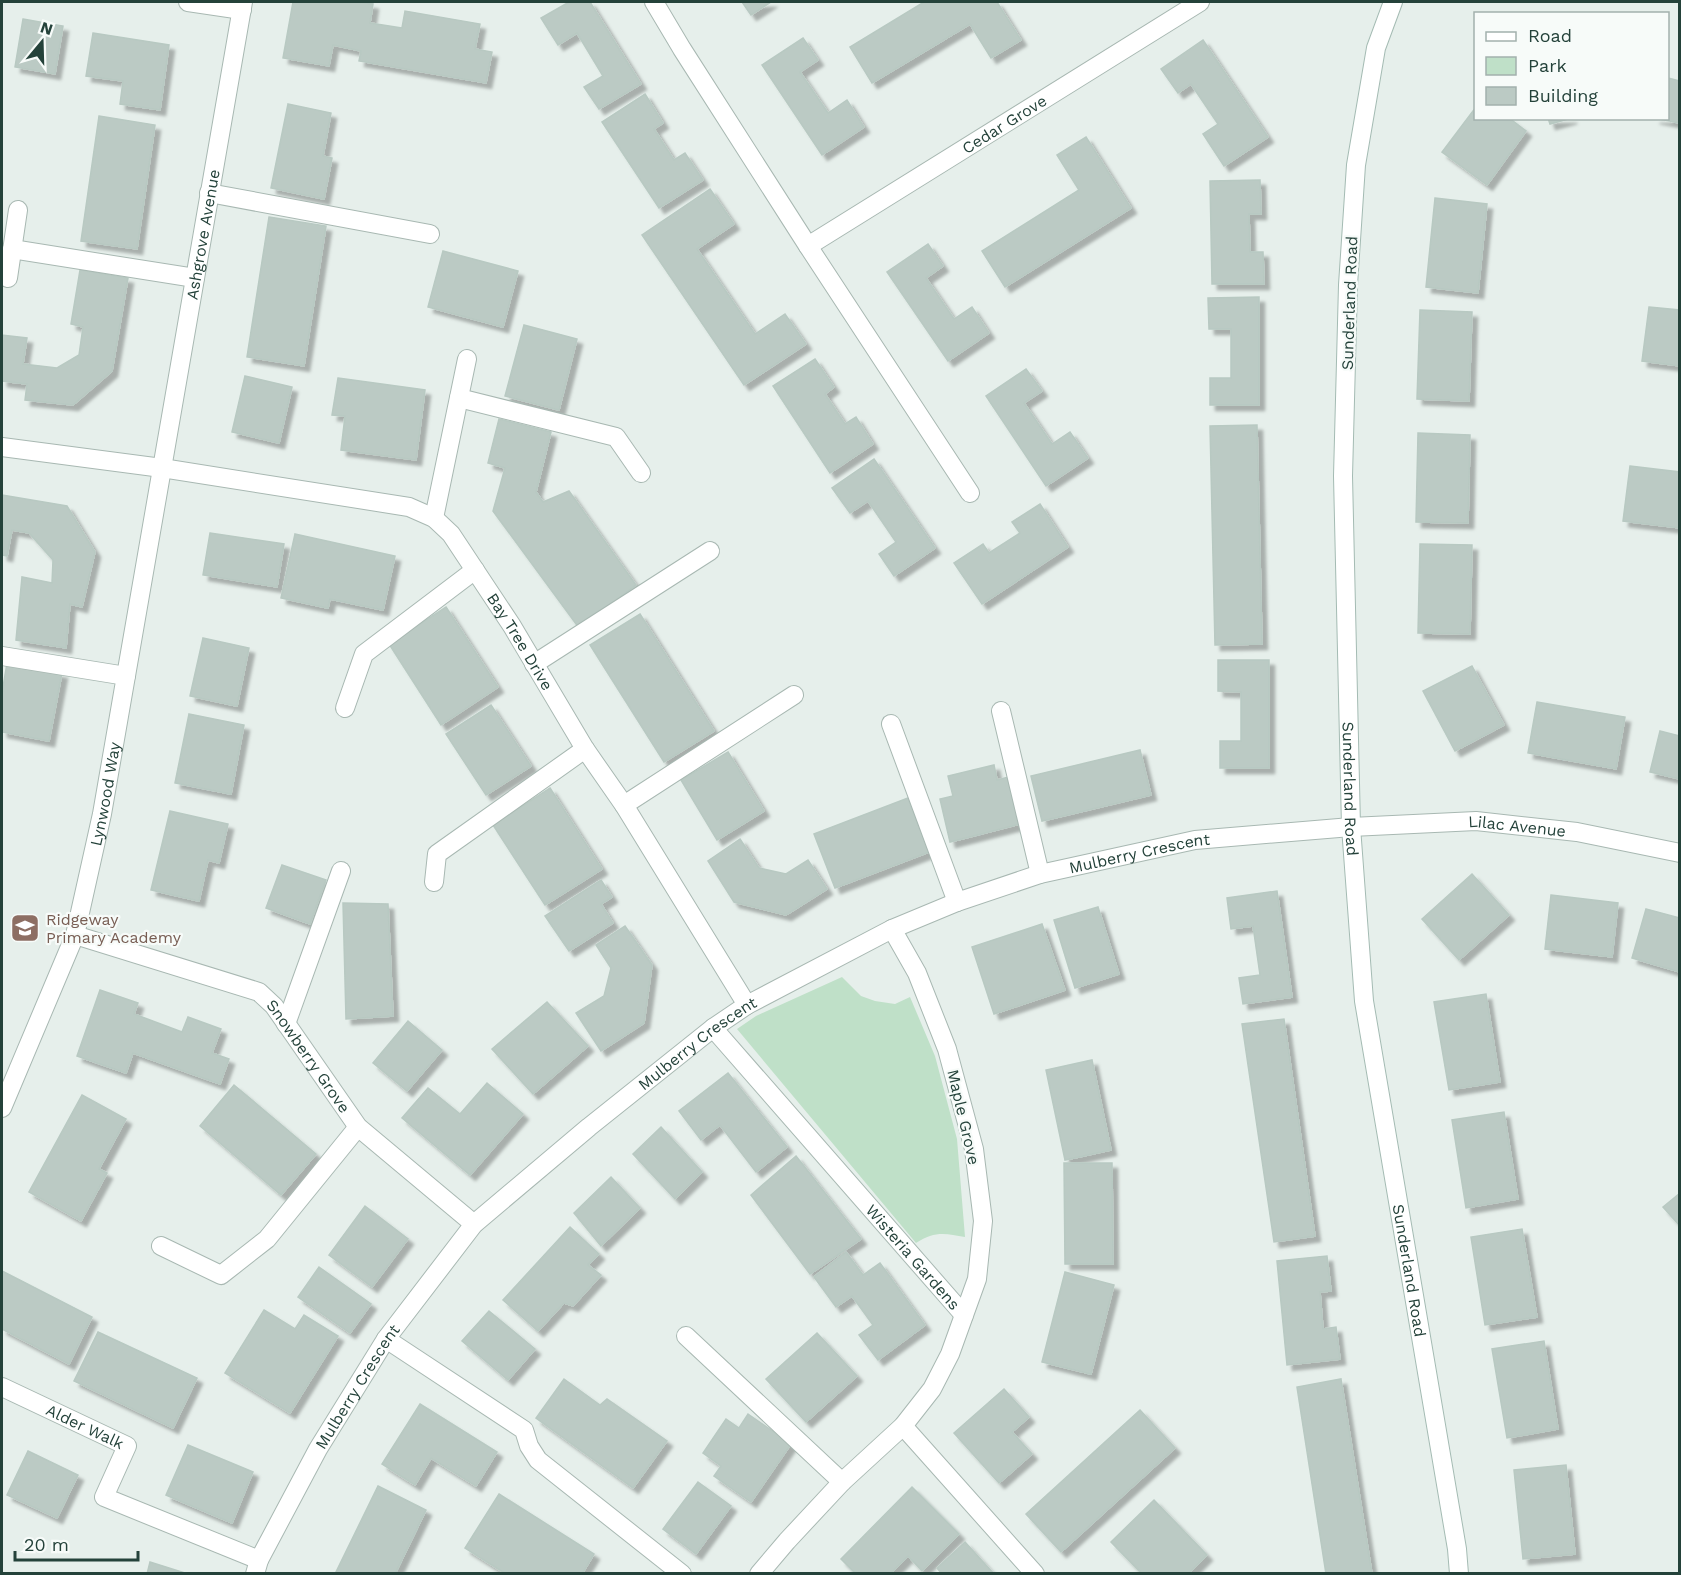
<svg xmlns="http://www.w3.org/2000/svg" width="1681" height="1575" font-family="'Work Sans',sans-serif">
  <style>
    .green { fill: #bfe0c8 }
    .building { fill: #bbcac4; stroke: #b8c9c2; stroke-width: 1.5; filter: url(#shadow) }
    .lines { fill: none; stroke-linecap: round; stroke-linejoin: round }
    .lane-casing { stroke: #a8b8b2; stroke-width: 20 }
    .street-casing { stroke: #a8b8b2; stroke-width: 20 }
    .secondary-casing { stroke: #a4bbb3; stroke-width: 20 }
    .lane { stroke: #fff; stroke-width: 18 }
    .street { stroke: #fff; stroke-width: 18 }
    .secondary { stroke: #fff; stroke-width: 18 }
    .labels { text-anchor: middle; stroke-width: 4.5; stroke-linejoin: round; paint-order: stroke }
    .street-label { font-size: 16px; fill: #24423a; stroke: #f7fbf9 }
    .education-label { font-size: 16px; fill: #785e54; stroke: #f7fbf9; text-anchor: start }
  </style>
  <defs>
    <filter id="shadow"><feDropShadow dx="5.5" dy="5.5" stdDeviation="1.5" flood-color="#0004"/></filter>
  </defs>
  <rect width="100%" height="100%" fill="#e6efeb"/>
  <!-- green -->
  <path class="green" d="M842,977L861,996L875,1001L895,1004L910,997L935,1056L957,1139L965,1237C945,1233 934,1231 916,1243L737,1029L756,1016Z"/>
  <!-- building -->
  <g class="building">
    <polygon points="293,2 358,2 373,4 370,23 402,28 405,11 480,24 475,49 492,52 486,83 359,61 361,51 333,45 329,66 283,58"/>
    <polygon points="569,2 590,2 641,84 599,109 584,87 603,76 577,33 558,45 541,18"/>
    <polygon points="742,2 771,2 751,15"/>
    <polygon points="924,2 997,2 1021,40 991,58 970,24 872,83 850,47"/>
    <polygon points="23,19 63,26 55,74 15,67"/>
    <polygon points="93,33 169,45 160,110 120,104 123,81 86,76"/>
    <polygon points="803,38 818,60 800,72 828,113 847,100 864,127 822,155 762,65"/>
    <polygon points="1203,40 1268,137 1224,166 1203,134 1218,124 1191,84 1178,93 1161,69"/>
    <polygon points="1668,78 1680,81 1680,123 1654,118 1668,118"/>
    <polygon points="645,94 663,123 654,129 674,160 685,153 703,180 659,208 602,122"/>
    <polygon points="288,104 331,113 323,156 332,158 324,199 271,188"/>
    <polygon points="1476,107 1476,118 1509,118 1526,131 1487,185 1442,152"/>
    <polygon points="99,116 155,125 137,249 81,241"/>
    <polygon points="1548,118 1572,118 1550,124"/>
    <polygon points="1086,137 1131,208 1005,287 982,251 1079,190 1057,155"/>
    <polygon points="1260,180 1261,214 1249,214 1250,252 1263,252 1264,284 1212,284 1210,181"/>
    <polygon points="710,189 734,224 697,249 755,334 785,314 806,344 744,385 642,235"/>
    <polygon points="1435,198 1487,204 1478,293 1426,287"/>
    <polygon points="269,217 326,226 304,366 247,357"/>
    <polygon points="928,244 943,266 926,278 954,319 972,307 989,333 948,361 887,272"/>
    <polygon points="443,251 518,271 503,327 428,307"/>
    <polygon points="80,270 128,278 112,371 73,405 25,400 27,384 2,381 2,335 27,338 23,364 57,368 79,355 83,327 71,324"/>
    <polygon points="1259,297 1259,405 1210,405 1210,378 1231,378 1231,329 1209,329 1208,298"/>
    <polygon points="1649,307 1680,310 1680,366 1642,361"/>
    <polygon points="1420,310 1472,312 1469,401 1417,399"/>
    <polygon points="524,325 577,339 559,410 505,396"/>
    <polygon points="815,359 834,387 825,394 845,424 856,417 873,444 830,473 773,386"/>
    <polygon points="1026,369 1042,391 1024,403 1052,444 1070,432 1088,458 1046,486 986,396"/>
    <polygon points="245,376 292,387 279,443 232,432"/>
    <polygon points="338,378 425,390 416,460 341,450 345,416 332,415"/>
    <polygon points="499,419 551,432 536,492 543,502 569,491 636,585 579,628 493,511 505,468 488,463"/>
    <polygon points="1257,425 1262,644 1215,645 1210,426"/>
    <polygon points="1418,433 1470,435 1468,523 1416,522"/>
    <polygon points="874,459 935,548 894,576 879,554 896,542 868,501 850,513 832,488"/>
    <polygon points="1630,466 1680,472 1680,528 1623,521"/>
    <polygon points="2,495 67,506 95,552 82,607 70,604 66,648 16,640 22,577 52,583 53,560 29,533 12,530 7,556 2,555"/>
    <polygon points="1040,504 1068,547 982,604 954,563 983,544 989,553 1020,533 1012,522"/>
    <polygon points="210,533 284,544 277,587 203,575"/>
    <polygon points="295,534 395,556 383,610 330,599 328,608 281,598"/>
    <polygon points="1420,544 1472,545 1470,634 1418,633"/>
    <polygon points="446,607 498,687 441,725 389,644"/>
    <polygon points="640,614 714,731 664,762 590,645"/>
    <polygon points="203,638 249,648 237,706 190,696"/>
    <polygon points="1218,660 1269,660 1269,768 1220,768 1220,741 1241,741 1241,692 1218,691"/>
    <polygon points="7,663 62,673 49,741 2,732 2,693"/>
    <polygon points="1472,666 1504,725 1455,751 1423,691"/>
    <polygon points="1537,702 1625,717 1616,769 1528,753"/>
    <polygon points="491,705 531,766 486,795 446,734"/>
    <polygon points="189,714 244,725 231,794 175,783"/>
    <polygon points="1660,731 1680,736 1680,779 1650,772"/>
    <polygon points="1140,750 1151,795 1042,821 1031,776"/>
    <polygon points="728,752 764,811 717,840 681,780"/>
    <polygon points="994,765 997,780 1009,777 1020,824 950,842 940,799 953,796 948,776"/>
    <polygon points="550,788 602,869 545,905 493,825"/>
    <polygon points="908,798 929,852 835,888 814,834"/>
    <polygon points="170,811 228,824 219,863 208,860 199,901 151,890"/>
    <polygon points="740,839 759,868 786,874 808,860 827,889 786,915 734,902 708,861"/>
    <polygon points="282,865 326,880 310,924 266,908"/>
    <polygon points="1472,874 1509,915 1459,960 1422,919"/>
    <polygon points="601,880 612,897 601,904 613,923 569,951 545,916"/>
    <polygon points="1277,891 1292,997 1243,1004 1239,978 1260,975 1253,926 1231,929 1227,898"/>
    <polygon points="1551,895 1618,903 1612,957 1545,949"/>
    <polygon points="343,903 388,904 393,1016 346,1019"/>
    <polygon points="1098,907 1119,974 1075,988 1054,920"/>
    <polygon points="1646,909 1680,918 1680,972 1632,958"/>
    <polygon points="1042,924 1065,990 994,1014 972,947"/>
    <polygon points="625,926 652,965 644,1023 601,1051 576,1013 604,996 611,968 596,945"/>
    <polygon points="100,990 138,1003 134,1014 182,1032 188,1017 221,1029 212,1053 229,1059 220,1084 133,1053 126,1073 77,1056"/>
    <polygon points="1486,994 1500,1082 1449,1090 1434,1002"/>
    <polygon points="547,1002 588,1046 533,1094 492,1049"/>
    <polygon points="1284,1019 1315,1236 1274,1242 1242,1024"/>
    <polygon points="408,1021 442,1050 407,1091 373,1063"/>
    <polygon points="1092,1060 1111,1150 1065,1160 1046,1070"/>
    <polygon points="728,1073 787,1147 756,1172 720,1125 701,1140 679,1111"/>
    <polygon points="487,1083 523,1114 470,1175 402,1118 428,1088 460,1114"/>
    <polygon points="234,1085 316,1154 281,1195 200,1126"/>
    <polygon points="82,1095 126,1119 99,1169 107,1173 81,1221 29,1192"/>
    <polygon points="1504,1112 1518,1199 1466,1208 1452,1120"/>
    <polygon points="661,1127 702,1172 675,1199 633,1154"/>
    <polygon points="796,1156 861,1239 810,1274 751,1195"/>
    <polygon points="1064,1163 1112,1163 1113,1264 1065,1264"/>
    <polygon points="611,1177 640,1208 601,1246 574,1213"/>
    <polygon points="1680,1193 1680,1226 1663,1207"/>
    <polygon points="365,1206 408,1239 372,1287 329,1255"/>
    <polygon points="570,1227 599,1254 588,1265 601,1275 573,1306 564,1303 538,1331 503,1300"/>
    <polygon points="1522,1229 1537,1317 1485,1325 1471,1237"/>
    <polygon points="846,1252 863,1275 880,1263 925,1325 878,1360 859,1335 873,1325 852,1296 836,1307 814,1277"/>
    <polygon points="1327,1256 1331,1291 1320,1292 1323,1329 1336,1327 1340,1359 1287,1365 1277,1261"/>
    <polygon points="319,1267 371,1304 350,1333 298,1297"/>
    <polygon points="2,1271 92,1317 69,1364 2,1329"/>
    <polygon points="1065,1272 1114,1285 1091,1374 1042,1362"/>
    <polygon points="264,1310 295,1329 304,1315 338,1336 290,1413 225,1373"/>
    <polygon points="489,1311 535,1349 508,1380 462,1341"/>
    <polygon points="98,1332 197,1378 173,1428 74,1381"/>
    <polygon points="817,1333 857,1376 806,1422 766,1379"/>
    <polygon points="1544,1341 1558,1429 1507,1438 1492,1349"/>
    <polygon points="564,1379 600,1405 607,1399 667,1441 633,1488 536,1418"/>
    <polygon points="1341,1379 1372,1574 1326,1574 1297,1387"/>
    <polygon points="1004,1389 1029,1417 1012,1432 1032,1454 999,1483 954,1433"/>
    <polygon points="420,1404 497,1452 476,1486 431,1458 415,1485 382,1464"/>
    <polygon points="1140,1410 1175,1448 1061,1552 1026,1514"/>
    <polygon points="748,1414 791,1444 751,1502 714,1476 721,1466 703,1453 726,1419 739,1428"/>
    <polygon points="188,1445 253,1472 232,1523 166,1495"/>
    <polygon points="28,1451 78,1475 57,1518 7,1495"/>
    <polygon points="1566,1465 1575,1554 1523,1559 1514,1470"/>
    <polygon points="698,1482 731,1506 696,1554 663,1529"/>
    <polygon points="378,1486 426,1510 395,1574 335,1574"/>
    <polygon points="912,1487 959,1534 922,1571 908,1556 890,1574 856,1574 841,1559"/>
    <polygon points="499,1494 594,1554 582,1574 506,1574 465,1548"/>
    <polygon points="1154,1500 1207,1555 1188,1574 1142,1574 1111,1542"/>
    <polygon points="965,1542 994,1574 942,1574 937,1568"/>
    <polygon points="150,1562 188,1574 147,1574"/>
  </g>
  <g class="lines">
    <!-- lane casing -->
    <g class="lane-casing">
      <g id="lane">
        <polyline points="209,193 430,234"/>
        <polyline points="12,249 195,278"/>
        <polyline points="8,278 18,210"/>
        <polyline points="459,398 616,437 641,473"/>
        <polyline points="2,656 126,676"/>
        <polyline points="534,664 710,551"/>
        <polyline points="345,708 364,654 475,570"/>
        <polyline points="1001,711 1040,874"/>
        <polyline points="891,724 957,902"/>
        <polyline points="624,805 794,695"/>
        <polyline points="434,882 437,854 585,749"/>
        <polyline points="286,1024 341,871"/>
        <polyline points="161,1246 221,1275 267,1239 358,1127"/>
        <polyline points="686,1336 842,1482"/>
        <polyline points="903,1426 1035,1574"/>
      </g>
    </g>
    <!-- street casing -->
    <g class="street-casing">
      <g id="street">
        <polyline points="188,2 242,10"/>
        <polyline points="654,2 682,49 808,246 970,493"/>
        <path id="s1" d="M808,246L1200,2"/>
        <path id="s2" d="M2,447L162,468L409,507L434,518L451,534L512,626L585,749L624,805L747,1005"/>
        <polyline points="434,518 467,359"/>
        <path id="s3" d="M75,935L259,992L274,1006L358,1127L474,1224"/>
        <path id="s4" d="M713,1028L964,1315"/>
        <path id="s5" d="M2,1108L75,935L102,814L243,2"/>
        <polyline points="386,1339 524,1430 529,1446 538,1460 682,1574"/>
        <path id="s6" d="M2,1387L127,1446L104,1497L259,1560"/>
        <path id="s7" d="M255,1574L259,1560L318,1449L386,1339L474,1224L589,1127L713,1028L747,1005L892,929L957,902L1040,874L1195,840L1351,827L1476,821L1577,832L1680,853"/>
        <polyline points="759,1574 787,1541 842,1482 903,1426 932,1389 950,1354 977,1279 983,1221 974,1149 947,1049 917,973 892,929"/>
      </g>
    </g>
    <!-- secondary casing -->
    <g class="secondary-casing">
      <g id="secondary">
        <path id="s8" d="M1393,2L1376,48L1356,165L1348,285L1343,476L1351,827L1364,1001L1457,1549L1459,1574"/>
      </g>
    </g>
    <!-- lane -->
    <use href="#lane" class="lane"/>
    <!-- street -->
    <use href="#street" class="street"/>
    <!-- secondary -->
    <use href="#secondary" class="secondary"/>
  </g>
  <!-- icons -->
  <defs>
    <g id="school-square" transform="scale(1.5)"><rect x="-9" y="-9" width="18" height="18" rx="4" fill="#8d6e63" stroke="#f7fbf9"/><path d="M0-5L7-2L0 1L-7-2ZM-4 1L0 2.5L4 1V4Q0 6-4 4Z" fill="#fff"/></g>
  </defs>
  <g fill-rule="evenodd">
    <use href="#school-square" x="25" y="928"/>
  </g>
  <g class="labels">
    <!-- street labels -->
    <g class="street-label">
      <text dy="6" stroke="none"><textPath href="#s1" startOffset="231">Cedar Grove</textPath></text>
      <text dy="6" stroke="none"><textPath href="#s5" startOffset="900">Ashgrove Avenue</textPath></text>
      <text transform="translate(1349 303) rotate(-88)" y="6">Sunderland Road</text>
      <text dy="6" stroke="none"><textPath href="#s2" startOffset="590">Bay Tree Drive</textPath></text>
      <text dy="6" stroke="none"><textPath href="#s8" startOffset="792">Sunderland Road</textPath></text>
      <text dy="6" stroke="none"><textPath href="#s5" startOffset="332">Lynwood Way</textPath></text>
      <text dy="6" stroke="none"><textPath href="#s7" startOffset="1568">Lilac Avenue</textPath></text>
      <text dy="6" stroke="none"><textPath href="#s7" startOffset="1188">Mulberry Crescent</textPath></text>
      <text dy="6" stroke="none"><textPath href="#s7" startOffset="702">Mulberry Crescent</textPath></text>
      <text dy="6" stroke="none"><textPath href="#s3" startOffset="274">Snowberry Grove</textPath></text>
      <text transform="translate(964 1117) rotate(77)" y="6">Maple Grove</text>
      <text dy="6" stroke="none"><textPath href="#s4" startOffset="304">Wisteria Gardens</textPath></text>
      <text dy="6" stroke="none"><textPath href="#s8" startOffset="1278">Sunderland Road</textPath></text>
      <text dy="6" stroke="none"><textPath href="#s7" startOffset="214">Mulberry Crescent</textPath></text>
      <text dy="6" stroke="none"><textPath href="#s6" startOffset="92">Alder Walk</textPath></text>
    </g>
    <!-- education labels -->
    <g class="education-label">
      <text x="46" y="925">Ridgeway<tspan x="46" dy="18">Primary Academy</tspan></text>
    </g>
  </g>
  <!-- border -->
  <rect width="1681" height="1575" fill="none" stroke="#24423a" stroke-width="6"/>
  <!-- legend -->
  <rect x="1474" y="12" width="195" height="108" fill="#f7fbf9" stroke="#a3b1ad" stroke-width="1.5"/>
  <rect x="1486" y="32" width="30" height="9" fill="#ffffff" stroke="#a3b1ad" stroke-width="1.5"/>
  <text x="1528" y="42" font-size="18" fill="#24423a">Road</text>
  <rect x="1486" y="57" width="30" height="18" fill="#bfe0c8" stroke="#a3b1ad" stroke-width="1.5"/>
  <text x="1528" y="72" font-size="18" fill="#24423a">Park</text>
  <rect x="1486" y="87" width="30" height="18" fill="#bbcac4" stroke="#a3b1ad" stroke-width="1.5"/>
  <text x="1528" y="102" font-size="18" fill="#24423a">Building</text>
  <!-- north arrow -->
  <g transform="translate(42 42) rotate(19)" stroke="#f7fbf9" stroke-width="4.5" paint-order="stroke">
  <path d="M0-4.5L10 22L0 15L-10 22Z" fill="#24423a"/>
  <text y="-9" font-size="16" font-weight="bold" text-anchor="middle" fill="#24423a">N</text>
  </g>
  <!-- scale -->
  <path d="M15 1551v9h123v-9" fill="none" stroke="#24423a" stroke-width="3"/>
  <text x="24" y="1551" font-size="18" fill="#24423a" stroke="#f7fbf9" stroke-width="4.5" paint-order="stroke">20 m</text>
</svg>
